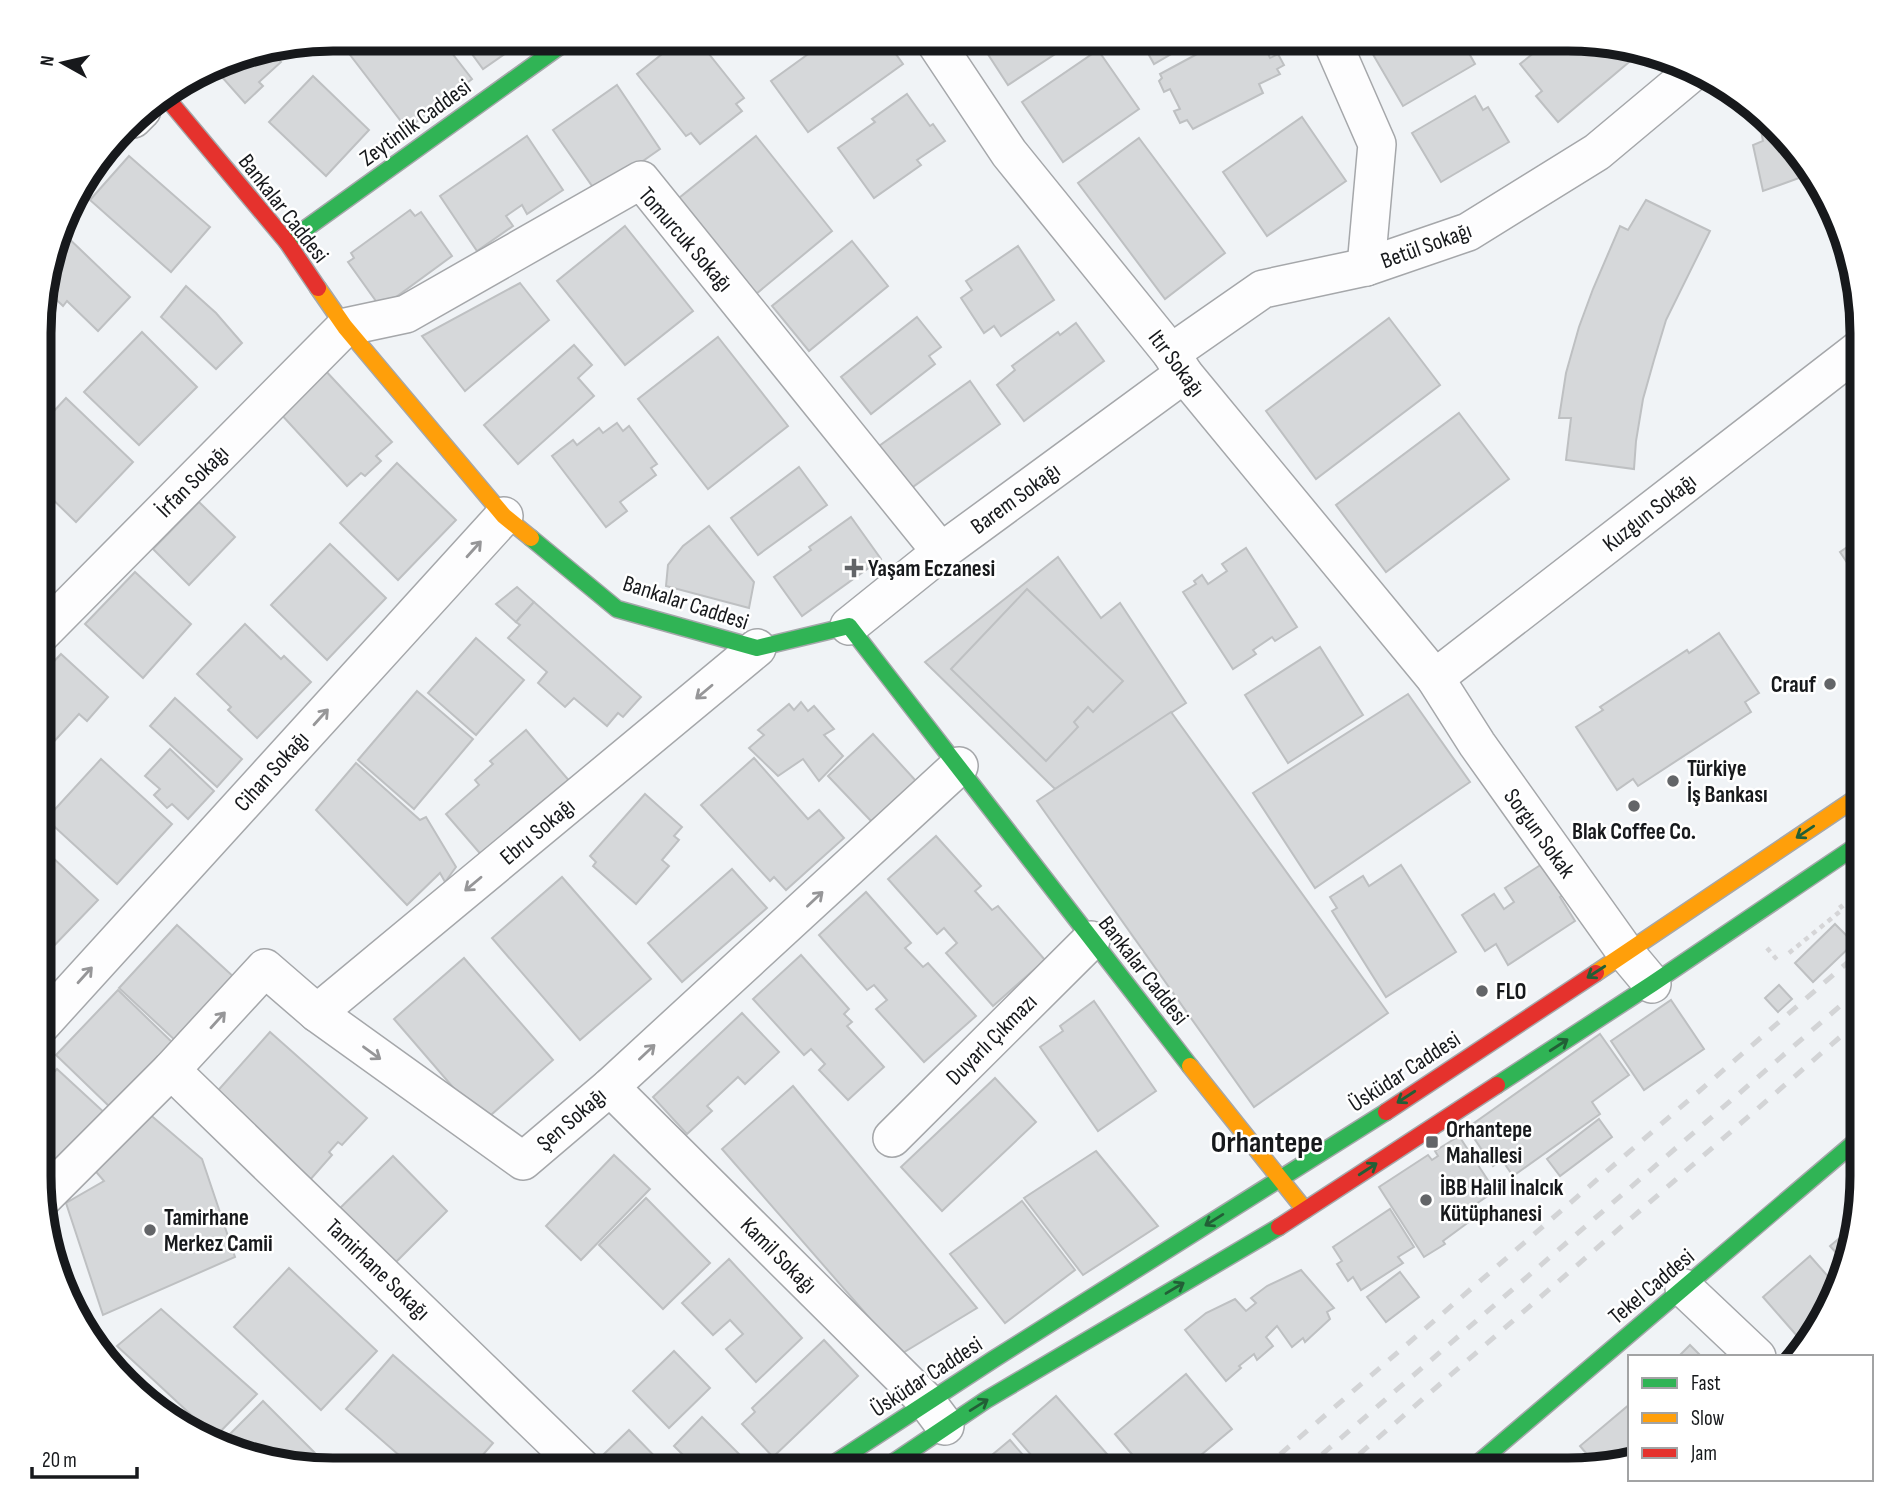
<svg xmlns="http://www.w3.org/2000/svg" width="1901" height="1509" font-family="'Sofia Sans Condensed',sans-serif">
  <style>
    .building { fill: #d6d8da; stroke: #bec0c2; stroke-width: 2 }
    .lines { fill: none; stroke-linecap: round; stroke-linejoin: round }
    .street-casing { stroke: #a5a7aa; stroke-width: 40 }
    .fast-casing { stroke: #a5a7aa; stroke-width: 19 }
    .slow-casing { stroke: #a5a7aa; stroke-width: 19 }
    .jam-casing { stroke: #a5a7aa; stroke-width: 19 }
    .path { stroke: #d5d5d7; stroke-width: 4.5; stroke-dasharray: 5 5; stroke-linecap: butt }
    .street { stroke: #fdfdfe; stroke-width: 37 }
    .fast { stroke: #30b455; stroke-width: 16 }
    .slow { stroke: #ff9f0a; stroke-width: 16 }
    .jam { stroke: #e5322d; stroke-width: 16 }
    .rail { stroke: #d3d4d6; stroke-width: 5; stroke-dasharray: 12 12; stroke-linecap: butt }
    .oneway { stroke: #969698 }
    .oneway2 { stroke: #225f36 }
    .poi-dot { fill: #636568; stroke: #fff; stroke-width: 2.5 }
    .labels { text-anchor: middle; stroke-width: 5; stroke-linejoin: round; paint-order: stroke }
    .street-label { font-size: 23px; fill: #17191c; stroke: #fff }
    .poi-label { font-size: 23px; font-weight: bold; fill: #17191c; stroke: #fff; text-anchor: start }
    .district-label { font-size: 30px; font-weight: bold; fill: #17191c; stroke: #fff }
    .rim { fill: none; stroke: #17191c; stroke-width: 9 }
  </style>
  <rect width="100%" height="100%" fill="#f0f3f6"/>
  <!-- building -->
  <g class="building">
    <polygon points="355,39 441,39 472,79 407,129 344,47"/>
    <polygon points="461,39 526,39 483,69"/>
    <polygon points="681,39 697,39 744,98 736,104 742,111 700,144 691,133 686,136 637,74"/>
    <polygon points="748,39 775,39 758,52"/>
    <polygon points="829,39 885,39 903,64 808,132 771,81"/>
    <polygon points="978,39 1078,39 1008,85"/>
    <polygon points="1140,39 1197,39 1154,64"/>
    <polygon points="1210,39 1213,39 1216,46 1226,39 1266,39 1262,41 1270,58 1278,54 1284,65 1277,69 1280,74 1259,84 1263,93 1193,129 1187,120 1180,123 1174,111 1180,109 1170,89 1164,92 1159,81 1162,78 1160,74 1199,53 1195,46"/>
    <polygon points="1364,39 1461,39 1475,64 1403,106"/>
    <polygon points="1551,39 1588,39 1641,52 1558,122 1536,96 1542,91 1520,64"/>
    <polygon points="269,49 281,62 259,82 263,86 245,103 214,68 237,54"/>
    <polygon points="1098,50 1139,109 1063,162 1022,102"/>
    <polygon points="313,76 369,130 326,176 269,122"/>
    <polygon points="617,85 660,149 597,193 553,130"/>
    <polygon points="907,94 930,126 933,124 945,141 917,160 921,165 874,198 838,148 875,122 872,119"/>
    <polygon points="1475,96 1483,110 1488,107 1509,142 1441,182 1412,133"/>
    <polygon points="1765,115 1810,174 1763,191 1753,145 1763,141 1759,120"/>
    <polygon points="1302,117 1346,181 1267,236 1223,172"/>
    <polygon points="527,136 563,190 527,214 522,205 506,216 513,226 477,251 440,196"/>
    <polygon points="756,136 832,231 756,294 679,198"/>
    <polygon points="1139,138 1225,253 1165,299 1078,183"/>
    <polygon points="129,156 210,227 171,272 90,200"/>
    <polygon points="1646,200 1710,231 1666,320 1654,360 1643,399 1636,441 1634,469 1566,460 1571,418 1559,418 1566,373 1579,327 1593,289 1620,226 1628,230"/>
    <polygon points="410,210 415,216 421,212 452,256 381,308 348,262 354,258 351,253"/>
    <polygon points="625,226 693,311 625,365 557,281"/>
    <polygon points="62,232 130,297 98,331 67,301 63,306 43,287"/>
    <polygon points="852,241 888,286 809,351 772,306"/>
    <polygon points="1018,246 1054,300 1001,336 994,326 984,333 961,298 972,290 966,281"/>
    <polygon points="520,283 549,320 465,391 422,336"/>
    <polygon points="186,286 216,313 242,343 216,369 161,317"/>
    <polygon points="917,317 941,347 929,356 935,364 871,414 841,377"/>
    <polygon points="1389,318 1440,385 1316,479 1266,411"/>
    <polygon points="1076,323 1104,361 1024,421 997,385 1015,370 1012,366 1058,332 1060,335"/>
    <polygon points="142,332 197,387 139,445 84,392"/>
    <polygon points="718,337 788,426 708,489 638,399"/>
    <polygon points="574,345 592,365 578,378 594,396 518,464 484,425"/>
    <polygon points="323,368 392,442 376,456 381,461 365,476 361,473 347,486 279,412"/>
    <polygon points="970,381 1000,424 910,489 879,446"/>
    <polygon points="66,398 133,462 76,522 41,488 41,425"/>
    <polygon points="1459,413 1509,479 1386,572 1336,505"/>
    <polygon points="617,423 623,431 629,426 657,464 651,468 656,475 620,502 627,511 606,527 552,456 573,440 577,445 599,428 603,433"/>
    <polygon points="397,463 456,520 398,580 340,523"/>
    <polygon points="799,467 827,505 758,555 731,518"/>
    <polygon points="199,502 235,537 189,585 153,549"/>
    <polygon points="851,517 881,559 802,616 774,577 811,550 809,547"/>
    <polygon points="709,526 754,582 749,608 666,586 668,565 683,546"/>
    <polygon points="1862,537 1862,585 1840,552"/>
    <polygon points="330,544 386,598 327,660 271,605"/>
    <polygon points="1246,548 1297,627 1275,641 1272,637 1253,650 1256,654 1233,669 1183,592 1196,584 1194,581 1202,575 1208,584 1227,571 1222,564"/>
    <polygon points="1058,557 1101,618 1120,603 1186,703 1055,789 925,662"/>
    <polygon points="135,572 191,624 143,678 85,624"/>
    <polygon points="517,587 534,602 516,622 496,604"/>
    <polygon points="1027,589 1123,681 1093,712 1088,707 1074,722 1078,727 1046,761 951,669"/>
    <polygon points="534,602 641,697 623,717 618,713 607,726 574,698 565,707 538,683 547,672 508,638 520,625 516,622"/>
    <polygon points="245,624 281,659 284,656 311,682 257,738 228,710 231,707 197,674"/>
    <polygon points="1719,633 1759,693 1745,702 1751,712 1638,786 1633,779 1617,790 1576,727 1603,710 1600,707 1687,650 1689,653"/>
    <polygon points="476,638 524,680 476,735 428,693"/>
    <polygon points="1320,647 1363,715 1288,763 1245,695"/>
    <polygon points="61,654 108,697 87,721 79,714 40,757 40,676"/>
    <polygon points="417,691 473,739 414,809 358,760"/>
    <polygon points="1408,694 1470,782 1315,888 1253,793"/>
    <polygon points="175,698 242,759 217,787 150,726"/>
    <polygon points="801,702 808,711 814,706 834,729 824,735 843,756 819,781 803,759 778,776 749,748 764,735 758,730 789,704 794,710"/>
    <polygon points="1171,712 1388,1013 1254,1107 1037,801"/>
    <polygon points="526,730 571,783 484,858 446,814 479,785 475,780 493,764 490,761"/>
    <polygon points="873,734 916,781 872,822 828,776"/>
    <polygon points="170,749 214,791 188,819 172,804 167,808 154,795 160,789 145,776"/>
    <polygon points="754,758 808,819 819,810 844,838 786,890 774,877 770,881 701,805"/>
    <polygon points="101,759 172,824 117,884 46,819"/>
    <polygon points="356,763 420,820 426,817 456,867 445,882 440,873 407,905 316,810"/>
    <polygon points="645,794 682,827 674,836 679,840 662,860 669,866 636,904 593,866 596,862 590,856"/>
    <polygon points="936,836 981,886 975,891 992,910 998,906 1045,960 993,1006 946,953 957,943 944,928 937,934 888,879"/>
    <polygon points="40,853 48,860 51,856 98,900 47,953 40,946"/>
    <polygon points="1542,864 1563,895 1560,897 1575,921 1508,965 1496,944 1485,951 1462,915 1494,894 1504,909 1514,902 1505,888"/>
    <polygon points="1401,865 1456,952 1386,997 1332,911 1337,908 1330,897 1363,876 1369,886"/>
    <polygon points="732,869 767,908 682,982 648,943"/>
    <polygon points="562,877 651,979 580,1040 492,938"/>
    <polygon points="866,892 911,943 905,948 923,967 928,963 976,1016 924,1062 876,1009 887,1000 874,985 867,990 819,935"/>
    <polygon points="1835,924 1854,943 1813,982 1795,963"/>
    <polygon points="177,925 236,979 178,1043 119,988"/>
    <polygon points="801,955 849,1009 844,1014 852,1022 847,1026 884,1067 848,1100 819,1070 825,1064 811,1049 804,1055 753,999"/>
    <polygon points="464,958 553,1060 483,1122 394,1019"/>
    <polygon points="1779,985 1792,999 1778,1012 1765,998"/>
    <polygon points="118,990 175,1045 113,1110 56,1055"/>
    <polygon points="1671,1000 1704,1049 1644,1090 1611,1041"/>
    <polygon points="1094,1001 1156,1091 1098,1131 1040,1047 1063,1031 1060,1026"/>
    <polygon points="742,1013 779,1052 745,1084 738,1077 707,1106 712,1111 687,1134 653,1097"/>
    <polygon points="270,1032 367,1118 342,1145 338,1142 329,1152 332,1155 309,1181 214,1095"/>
    <polygon points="1600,1034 1629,1075 1592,1102 1600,1114 1513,1176 1502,1160 1493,1166 1467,1128"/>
    <polygon points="57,1069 107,1115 56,1170 39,1154 39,1088"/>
    <polygon points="995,1078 1036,1122 942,1211 901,1167"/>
    <polygon points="793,1086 977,1308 901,1354 722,1149"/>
    <polygon points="147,1112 202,1159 235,1257 103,1315 66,1203 104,1181 92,1167"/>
    <polygon points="1599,1119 1612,1137 1560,1176 1547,1159"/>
    <polygon points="1459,1136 1495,1191 1476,1204 1481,1213 1443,1241 1445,1244 1424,1257 1379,1187 1428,1155 1432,1160 1438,1156 1435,1151"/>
    <polygon points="1096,1151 1158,1226 1083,1275 1024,1198"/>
    <polygon points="614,1155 650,1189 581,1260 546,1226"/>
    <polygon points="393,1156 447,1211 389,1269 334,1214"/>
    <polygon points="646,1198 710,1263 663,1309 599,1245"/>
    <polygon points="1022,1201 1075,1270 1005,1323 950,1254"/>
    <polygon points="1390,1209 1414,1247 1398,1257 1403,1263 1361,1290 1353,1277 1348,1281 1337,1264 1342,1261 1333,1247"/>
    <polygon points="1855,1225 1846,1264 1830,1246"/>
    <polygon points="1810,1256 1840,1290 1805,1345 1763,1297"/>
    <polygon points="729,1259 802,1338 756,1382 726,1349 743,1334 730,1320 713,1335 682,1303"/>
    <polygon points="289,1268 377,1351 321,1410 234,1327"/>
    <polygon points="1301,1270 1334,1308 1327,1312 1330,1319 1305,1342 1303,1338 1292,1347 1277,1326 1266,1337 1273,1346 1257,1360 1254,1354 1239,1366 1241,1368 1226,1381 1185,1330 1206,1313 1235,1299 1246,1311 1256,1303 1251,1298 1267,1286"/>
    <polygon points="1400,1272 1419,1297 1386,1322 1367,1297"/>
    <polygon points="161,1309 257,1394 215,1437 117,1346"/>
    <polygon points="824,1340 858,1376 773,1457 742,1424 755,1412 752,1408"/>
    <polygon points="1690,1345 1702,1357 1678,1357"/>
    <polygon points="674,1351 710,1388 669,1428 633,1391"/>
    <polygon points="393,1355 493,1443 470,1470 416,1470 346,1409"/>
    <polygon points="1186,1374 1232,1429 1183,1470 1145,1470 1115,1434"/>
    <polygon points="1056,1396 1121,1470 1044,1470 1013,1434"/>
    <polygon points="263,1401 332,1470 313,1470 226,1449 220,1444"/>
    <polygon points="1630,1404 1630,1458 1596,1465 1580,1446"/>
    <polygon points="702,1417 751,1466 747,1470 698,1470 674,1446"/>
    <polygon points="629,1430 668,1470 612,1470 607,1466 612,1461 604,1454"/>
    <polygon points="1010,1440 1036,1470 974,1470"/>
  </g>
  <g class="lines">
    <!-- street casing -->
    <g class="street-casing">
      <g id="street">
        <polyline points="933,39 1009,153 1171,353 1184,374 1435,678 1477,744 1626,953 1652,984"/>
        <polyline points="1331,39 1377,144 1366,267"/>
        <polyline points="133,119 142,110"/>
        <polyline points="1171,353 1263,289 1366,267 1468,232 1597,152 1695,70"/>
        <polyline points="849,626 941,552 1184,374"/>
        <polyline points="40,635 345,327 406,314 641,180 941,552"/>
        <polyline points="1435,678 1862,347"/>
        <polyline points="317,1013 757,648"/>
        <polyline points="40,1026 504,516"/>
        <polyline points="171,1070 584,1470"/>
        <polyline points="610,1087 927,1402 945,1426"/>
        <polyline points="892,1138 1091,940"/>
        <polyline points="40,1201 171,1070 265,968 317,1013 523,1161 610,1087 959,766"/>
        <polyline points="1684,1288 1757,1357"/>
      </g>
    </g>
    <!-- fast casing -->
    <g class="fast-casing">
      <g id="fast">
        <polyline points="287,242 570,39"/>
        <polyline points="531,538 617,609 757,648 849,626 1190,1066"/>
        <polyline points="1497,1085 1652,984 1862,842"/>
        <polyline points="824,1470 994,1359 1386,1112"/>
        <polyline points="882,1470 986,1400 1279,1227"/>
        <polyline points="1470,1470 1862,1136"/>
      </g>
    </g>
    <!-- slow casing -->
    <g class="slow-casing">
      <g id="slow">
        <polyline points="318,288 345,327 504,516 531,538"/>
        <polyline points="1596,973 1862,794"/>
        <polyline points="1190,1066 1305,1210"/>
      </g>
    </g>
    <!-- jam casing -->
    <g class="jam-casing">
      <g id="jam">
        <polyline points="165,96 287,242 318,288"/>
        <polyline points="1386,1112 1596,973"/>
        <polyline points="1279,1227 1497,1085"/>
      </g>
    </g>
    <!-- path -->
    <g class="path">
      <polyline points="1767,948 1779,962"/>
      <polyline points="1789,953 1843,909 1837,901"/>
      <polyline points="1850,1058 1862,1072"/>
    </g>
    <!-- street -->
    <use href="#street" class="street"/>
    <!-- fast -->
    <use href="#fast" class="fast"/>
    <!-- slow -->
    <use href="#slow" class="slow"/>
    <!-- jam -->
    <use href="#jam" class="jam"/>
    <!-- rail -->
    <g class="rail">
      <polyline points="1262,1470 1862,950"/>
      <polyline points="1304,1470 1862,987"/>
      <polyline points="1341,1470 1862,1018"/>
    </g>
  </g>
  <!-- one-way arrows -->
  <defs><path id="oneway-shaft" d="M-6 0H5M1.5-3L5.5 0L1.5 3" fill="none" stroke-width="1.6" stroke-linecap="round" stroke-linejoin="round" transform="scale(1.75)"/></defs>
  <g class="oneway">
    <use href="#oneway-shaft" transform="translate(474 549) rotate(-48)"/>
    <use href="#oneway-shaft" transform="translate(704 692) rotate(140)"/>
    <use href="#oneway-shaft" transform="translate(321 717) rotate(-48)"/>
    <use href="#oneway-shaft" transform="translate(473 884) rotate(140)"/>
    <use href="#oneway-shaft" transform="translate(815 899) rotate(-43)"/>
    <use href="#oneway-shaft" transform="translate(85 975) rotate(-48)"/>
    <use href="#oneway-shaft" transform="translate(218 1020) rotate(-48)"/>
    <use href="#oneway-shaft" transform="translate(647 1052) rotate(-43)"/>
    <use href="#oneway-shaft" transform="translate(372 1053) rotate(36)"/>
  </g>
  <g class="oneway2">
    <use href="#oneway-shaft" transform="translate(1805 832) rotate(146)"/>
    <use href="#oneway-shaft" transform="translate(1596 972) rotate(147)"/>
    <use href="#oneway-shaft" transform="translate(1559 1045) rotate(-33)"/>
    <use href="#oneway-shaft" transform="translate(1406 1097) rotate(147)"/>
    <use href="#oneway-shaft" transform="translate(1368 1169) rotate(-33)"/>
    <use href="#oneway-shaft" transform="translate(1214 1220) rotate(148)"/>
    <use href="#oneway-shaft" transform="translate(1175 1288) rotate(-31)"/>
    <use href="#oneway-shaft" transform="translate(979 1405) rotate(-32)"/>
  </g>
  <!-- markers -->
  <g class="poi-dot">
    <path d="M850.5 557.5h7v7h7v7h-7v7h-7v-7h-7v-7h7z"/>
    <circle cx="1830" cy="684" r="7"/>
    <circle cx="1673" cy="781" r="7"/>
    <circle cx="1634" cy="806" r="7"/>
    <circle cx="1482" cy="991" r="7"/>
    <rect x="1425" y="1135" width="14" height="14" rx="3.5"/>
    <circle cx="1426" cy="1200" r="7"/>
    <circle cx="150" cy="1230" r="7"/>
  </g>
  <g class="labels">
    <!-- street labels -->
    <g class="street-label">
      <text transform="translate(415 122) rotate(-36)" y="8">Zeytinlik Caddesi</text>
      <text transform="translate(284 208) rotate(52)" y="8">Bankalar Caddesi</text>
      <text transform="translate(686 239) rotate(49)" y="8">Tomurcuk Sokağı</text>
      <text transform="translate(1426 245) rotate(-20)" y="8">Betül Sokağı</text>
      <text transform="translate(1177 363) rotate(53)" y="8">Itır Sokağı</text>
      <text transform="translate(192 481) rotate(-45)" y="8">İrfan Sokağı</text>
      <text transform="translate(1015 498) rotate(-36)" y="8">Barem Sokağı</text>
      <text transform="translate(1649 512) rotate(-38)" y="8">Kuzgun Sokağı</text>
      <text transform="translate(686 602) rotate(18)" y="8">Bankalar Caddesi</text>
      <text transform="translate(271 771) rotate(-48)" y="8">Cihan Sokağı</text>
      <text transform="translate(537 831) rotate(-40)" y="8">Ebru Sokağı</text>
      <text transform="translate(1540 833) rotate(54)" y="8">Sorgun Sokak</text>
      <text transform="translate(1144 970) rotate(52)" y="8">Bankalar Caddesi</text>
      <text transform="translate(991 1039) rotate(-45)" y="8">Duyarlı Çıkmazı</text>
      <text transform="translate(1404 1071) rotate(-33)" y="8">Üsküdar Caddesi</text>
      <text transform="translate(571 1119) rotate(-41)" y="8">Şen Sokağı</text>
      <text transform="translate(779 1255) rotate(45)" y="8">Kamil Sokağı</text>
      <text transform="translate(378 1269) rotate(44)" y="8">Tamirhane Sokağı</text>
      <text transform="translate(1651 1286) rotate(-40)" y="8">Tekel Caddesi</text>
      <text transform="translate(926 1376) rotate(-33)" y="8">Üsküdar Caddesi</text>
    </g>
    <!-- poi labels -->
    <g class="poi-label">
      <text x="868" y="576">Yaşam Eczanesi</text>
      <text x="1816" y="692" text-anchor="end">Crauf</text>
      <text x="1687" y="776">Türkiye<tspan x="1687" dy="26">İş Bankası</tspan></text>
      <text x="1634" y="839" text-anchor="middle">Blak Coffee Co.</text>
      <text x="1496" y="999">FLO</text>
      <text x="1446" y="1137">Orhantepe<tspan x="1446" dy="26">Mahallesi</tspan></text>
      <text x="1440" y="1195">İBB Halil İnalcık<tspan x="1440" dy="26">Kütüphanesi</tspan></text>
      <text x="164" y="1225">Tamirhane<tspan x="164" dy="26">Merkez Camii</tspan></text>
    </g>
    <!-- district labels -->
    <g class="district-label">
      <text x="1267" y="1152">Orhantepe</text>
    </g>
  </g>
  <!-- crop -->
  <path d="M0 0H1901V1509H0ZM333 51H1568A282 282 0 0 1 1850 333V1176A282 282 0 0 1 1568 1458H333A282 282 0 0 1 51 1176V333A282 282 0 0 1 333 51Z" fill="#fff" fill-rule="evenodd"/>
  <path class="rim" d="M333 51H1568A282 282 0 0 1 1850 333V1176A282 282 0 0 1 1568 1458H333A282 282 0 0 1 51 1176V333A282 282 0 0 1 333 51Z"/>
  <!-- legend -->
  <rect x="1628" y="1355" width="245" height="126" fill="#ffffff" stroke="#a2a3a4" stroke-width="2"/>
  <rect x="1642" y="1378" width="35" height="10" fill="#30b455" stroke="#a2a3a4" stroke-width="2"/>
  <text x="1691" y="1390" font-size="21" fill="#17191c">Fast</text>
  <rect x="1642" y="1413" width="35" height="10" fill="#ff9f0a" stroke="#a2a3a4" stroke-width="2"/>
  <text x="1691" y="1425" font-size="21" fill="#17191c">Slow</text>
  <rect x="1642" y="1448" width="35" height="10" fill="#e5322d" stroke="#a2a3a4" stroke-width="2"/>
  <text x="1691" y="1460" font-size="21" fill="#17191c">Jam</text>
  <!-- north arrow -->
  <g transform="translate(63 63) rotate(278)" stroke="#ffffff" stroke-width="5" paint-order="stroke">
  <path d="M0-5L12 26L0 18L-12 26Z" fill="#17191c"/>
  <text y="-10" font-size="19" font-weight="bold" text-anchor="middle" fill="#17191c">N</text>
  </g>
  <!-- scale -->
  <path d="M32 1467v10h105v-10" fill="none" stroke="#17191c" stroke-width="3.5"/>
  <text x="42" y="1467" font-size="21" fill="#17191c" stroke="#ffffff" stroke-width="5" paint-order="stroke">20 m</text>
</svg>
